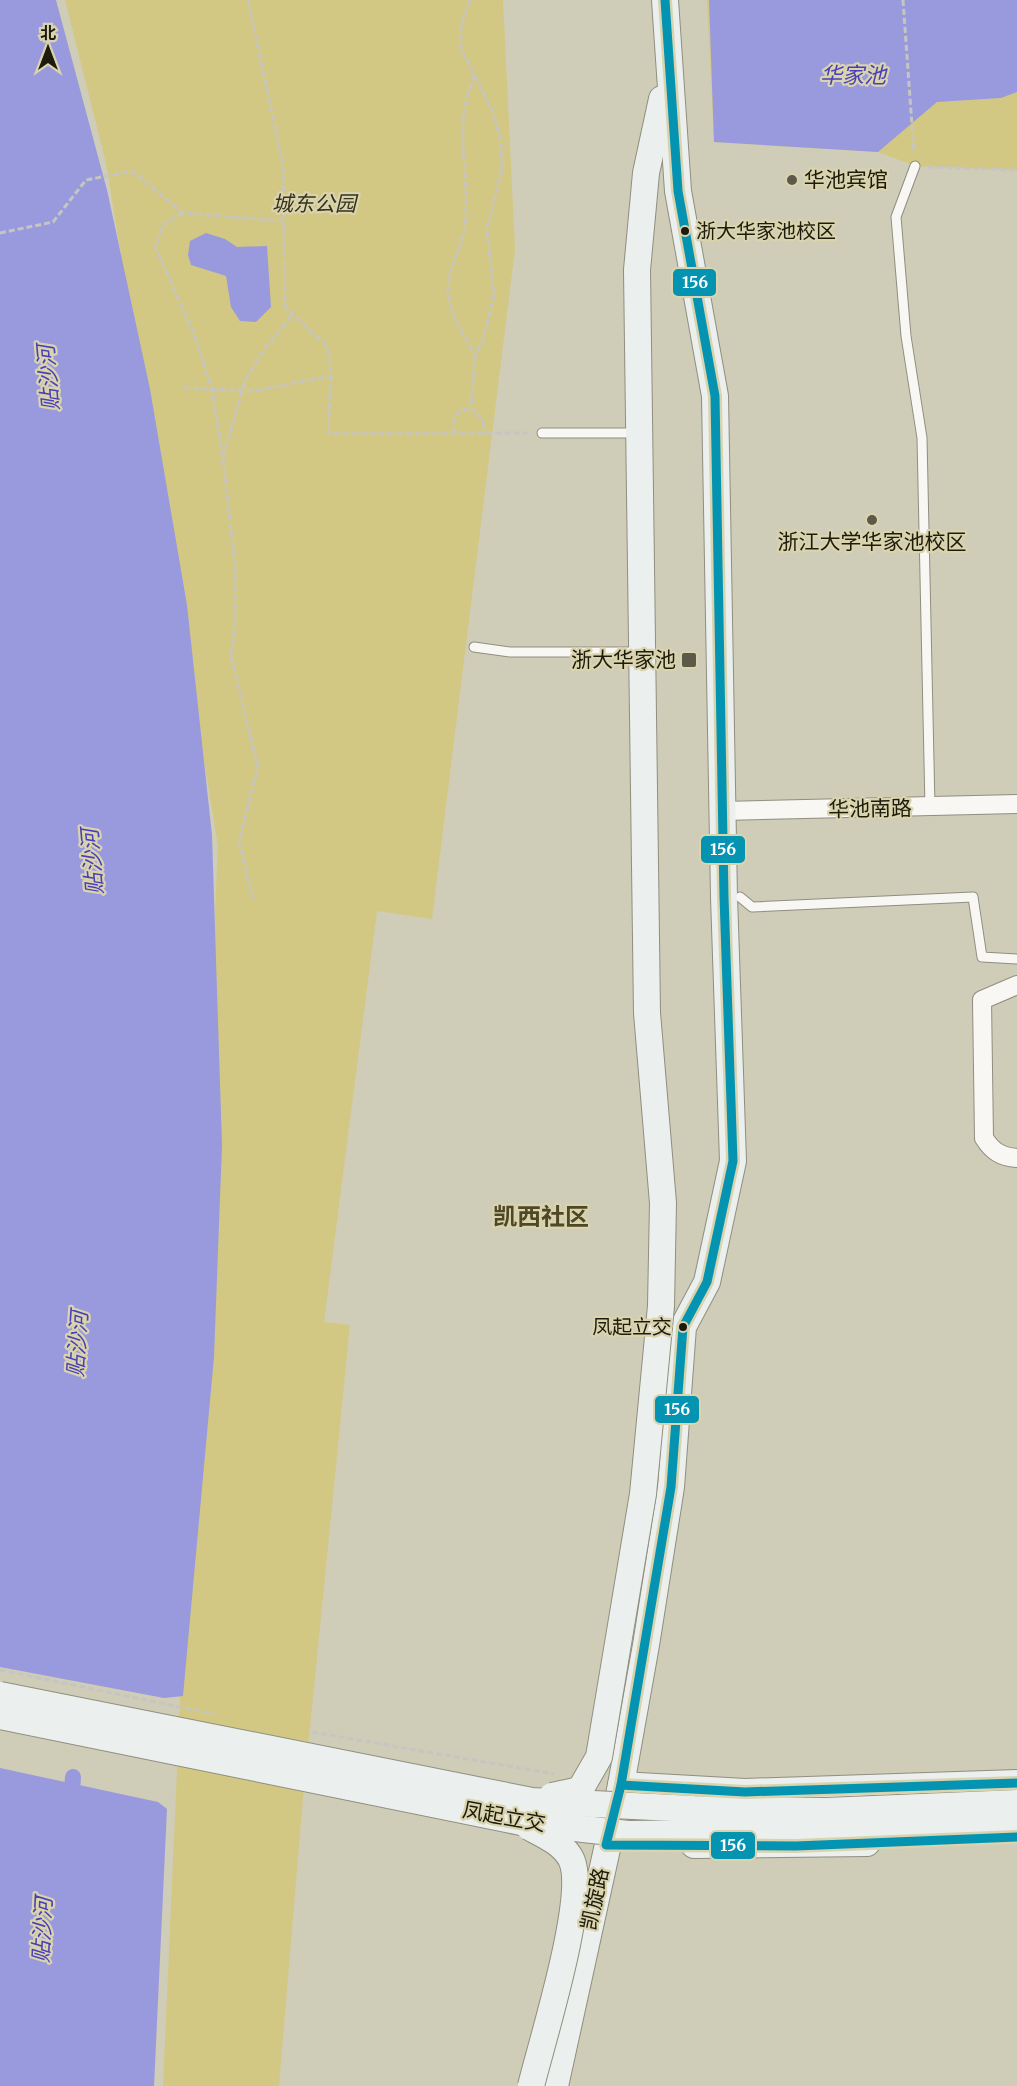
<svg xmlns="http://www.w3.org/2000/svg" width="1017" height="2086" font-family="Merriweather,'Noto Sans SC',serif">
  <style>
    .green { fill: #d3c883 }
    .water { fill: #999add }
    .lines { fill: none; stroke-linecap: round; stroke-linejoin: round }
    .canal { stroke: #999add; stroke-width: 16 }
    .lane-casing { stroke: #908e7f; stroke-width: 11 }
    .street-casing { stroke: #908e7f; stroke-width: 20 }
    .secondary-casing { stroke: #908e7f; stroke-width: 28 }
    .path { stroke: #c6c5c0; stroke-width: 3; stroke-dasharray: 6 3; stroke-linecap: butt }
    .lane { stroke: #f8f7f4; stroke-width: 9 }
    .street { stroke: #f8f7f4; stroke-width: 18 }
    .secondary { stroke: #ebf0ee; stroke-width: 26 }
    .secondary-bridge-casing { stroke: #908e7f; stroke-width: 28; stroke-linecap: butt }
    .secondary-bridge { stroke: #ebf0ee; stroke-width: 26 }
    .bus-1-casing { stroke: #d9d3ae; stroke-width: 14 }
    .bus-1 { stroke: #0494b1; stroke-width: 9 }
    .poi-dot { fill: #5b5948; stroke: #d9d3ae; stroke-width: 2 }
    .bus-dot { fill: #1d1b0c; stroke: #d9d3ae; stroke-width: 2 }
    .labels { text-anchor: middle; stroke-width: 4.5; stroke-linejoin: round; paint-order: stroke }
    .bus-label { font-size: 20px; fill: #1d1b0c; stroke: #d9d3ae; text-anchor: start }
    .poi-label { font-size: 21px; fill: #1d1b0c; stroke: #d9d3ae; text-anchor: start }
    .park-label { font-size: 21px; font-style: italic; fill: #36331d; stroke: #d9d3ae }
    .street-label { font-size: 21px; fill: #1d1b0c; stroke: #d9d3ae }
    .water-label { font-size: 22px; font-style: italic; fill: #493fb7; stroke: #d9d3ae }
    .quarter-label { font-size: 24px; font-weight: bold; fill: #4e4827; stroke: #d9d3ae }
    .line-badge { stroke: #d9d3ae; stroke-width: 2 }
    .badge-label { font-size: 16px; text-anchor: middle; font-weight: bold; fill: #fff }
  </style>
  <rect width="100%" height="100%" fill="#cfccb8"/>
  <!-- green -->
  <g class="green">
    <polygon points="65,0 503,0 515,249 432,919 377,911 324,1322 350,1325 303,1798 279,2086 163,2086 218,846 106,163"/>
    <polygon points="707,0 1017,0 1017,170 915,166 878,152 714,142"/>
  </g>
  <!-- water -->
  <g class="water">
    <polygon points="0,0 56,0 107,190 150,389 187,605 212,835 222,1145 214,1357 183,1696 164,1698 0,1667"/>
    <polygon points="709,0 1017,0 1017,92 1001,98 937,102 878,152 714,142"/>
    <polygon points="206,233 225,239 237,247 267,246 271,307 256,322 240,321 231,307 226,276 191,265 188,255 190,241"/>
    <polygon points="0,1768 158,1802 167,1809 154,2086 0,2086"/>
  </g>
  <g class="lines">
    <!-- canal -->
    <polyline class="canal" points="71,1806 73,1777"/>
    <!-- lane casing -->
    <g class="lane-casing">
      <g id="lane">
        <polyline points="915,166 896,217 906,336 922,438 930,808"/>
        <polyline points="542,433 636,433"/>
        <polyline points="474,647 510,652 639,652"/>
        <polyline points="740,897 752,907 973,897 982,957 1017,959"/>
      </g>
    </g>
    <!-- street casing -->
    <g class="street-casing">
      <g id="street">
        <polyline points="723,811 1017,804"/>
        <path d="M1017,985L982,1000L984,1138C992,1151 1001,1157 1017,1158"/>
      </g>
    </g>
    <!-- secondary casing -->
    <g class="secondary-casing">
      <g id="secondary">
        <polyline points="661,1306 663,1203 647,1013 637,270 646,173 662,99"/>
        <polyline points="621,1785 745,1792 1017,1783"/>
        <polyline points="694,1845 867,1843"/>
        <polyline points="555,2086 621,1785 646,1645 671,1487 683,1327 707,1282 733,1161 724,897 715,396 678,191 665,0"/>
      </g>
    </g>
    <!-- path -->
    <g class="path">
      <polyline points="248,0 283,165 284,221"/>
      <polyline points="470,0 461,26 461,49 492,110 501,140 502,169 487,230 494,296 483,340 475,356 471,408"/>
      <polyline points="903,0 914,154"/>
      <path d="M475,75C451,128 471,172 465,225C462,249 447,268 448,292C449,314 466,337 475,356"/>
      <polyline points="928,167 1017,170"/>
      <polyline points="183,213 164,224 155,246 196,339 212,390 223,457"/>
      <polyline points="0,233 53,222 86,180 132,171 183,213 284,221 285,307 327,346 331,376 328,433 531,433"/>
      <polyline points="184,388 253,391 331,376"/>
      <polyline points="454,433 454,420 459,411 471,408 483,421 485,433"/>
      <polyline points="253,899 239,841 258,767 231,656 235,623 235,564 223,458 245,381 264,349 293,315"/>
      <polyline points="0,1670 214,1714"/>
      <polyline points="312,1732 554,1774"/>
    </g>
    <!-- lane -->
    <use href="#lane" class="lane"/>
    <!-- street -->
    <use href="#street" class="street"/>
    <!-- secondary -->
    <use href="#secondary" class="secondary"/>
    <!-- secondary-bridge casing -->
    <g class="secondary-bridge-casing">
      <g id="secondary-bridge">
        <polyline points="0,1695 532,1801 694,1809 826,1811 1017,1803"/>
        <polyline points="0,1716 521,1822 628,1834 921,1831 1017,1825"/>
        <polyline points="552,1796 580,1790 599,1757 643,1494 661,1306"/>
        <path d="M529,1827C544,1835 565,1844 572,1861C587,1899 542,2041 531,2086"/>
      </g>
    </g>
    <!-- secondary-bridge -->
    <use href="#secondary-bridge" class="secondary-bridge"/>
    <!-- bus-1 casing -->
    <g class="bus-1-casing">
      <g id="bus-1">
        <polyline points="665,0 678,191 715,396 724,897 733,1161 707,1282 683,1327 671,1487 621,1785 606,1845 796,1846 1017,1837"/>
        <polyline points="621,1785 745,1792 1017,1783"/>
      </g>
    </g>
    <!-- bus-1 -->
    <use href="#bus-1" class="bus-1"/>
  </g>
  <!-- markers -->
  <g class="poi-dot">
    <circle cx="792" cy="180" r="6"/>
    <circle cx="872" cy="520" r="6"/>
    <rect x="681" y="652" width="16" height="16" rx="3"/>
  </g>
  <g class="bus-dot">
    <circle cx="685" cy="231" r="5"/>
    <circle cx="683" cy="1327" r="5"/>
  </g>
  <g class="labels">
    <!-- bus labels -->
    <g class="bus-label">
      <text x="696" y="238">浙大华家池校区</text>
      <text x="672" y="1334" text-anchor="end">凤起立交</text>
    </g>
    <!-- poi labels -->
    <g class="poi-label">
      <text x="804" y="187">华池宾馆</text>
      <text x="872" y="549" text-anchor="middle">浙江大学华家池校区</text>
      <text x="676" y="667" text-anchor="end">浙大华家池</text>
    </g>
    <!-- park labels -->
    <g class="park-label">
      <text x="314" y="211">城东公园</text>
    </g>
    <!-- street labels -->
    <g class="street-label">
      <text transform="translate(870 809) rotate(-1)" y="7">华池南路</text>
      <text transform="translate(504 1817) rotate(10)" y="7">凤起立交</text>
      <text transform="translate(595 1899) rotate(-78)" y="7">凯旋路</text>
    </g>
    <!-- water labels -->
    <g class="water-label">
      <text x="853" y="83">华家池</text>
      <text transform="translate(48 378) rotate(-95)" y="8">贴沙河</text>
      <text transform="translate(92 862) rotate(-95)" y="8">贴沙河</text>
      <text transform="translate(77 1344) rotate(-86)" y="8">贴沙河</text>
      <text transform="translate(42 1930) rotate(-87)" y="8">贴沙河</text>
    </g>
    <!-- quarter labels -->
    <g class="quarter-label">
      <text x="541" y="1225">凯西社区</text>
    </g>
  </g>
  <g class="line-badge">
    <rect x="672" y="268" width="45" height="29" rx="6" fill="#0494b1"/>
    <rect x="700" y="835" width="46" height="29" rx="6" fill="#0494b1"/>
    <rect x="654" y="1395" width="46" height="29" rx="6" fill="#0494b1"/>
    <rect x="710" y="1831" width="46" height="29" rx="6" fill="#0494b1"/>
  </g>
  <g class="badge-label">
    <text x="695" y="288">156</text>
    <text x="723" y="855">156</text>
    <text x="677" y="1415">156</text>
    <text x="733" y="1851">156</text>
  </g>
  <!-- north arrow -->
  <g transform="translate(48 48)" stroke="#d9d3ae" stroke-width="4.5" paint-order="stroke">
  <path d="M0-4.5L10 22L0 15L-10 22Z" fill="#1d1b0c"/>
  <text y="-9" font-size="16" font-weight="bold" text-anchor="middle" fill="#1d1b0c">北</text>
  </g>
</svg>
